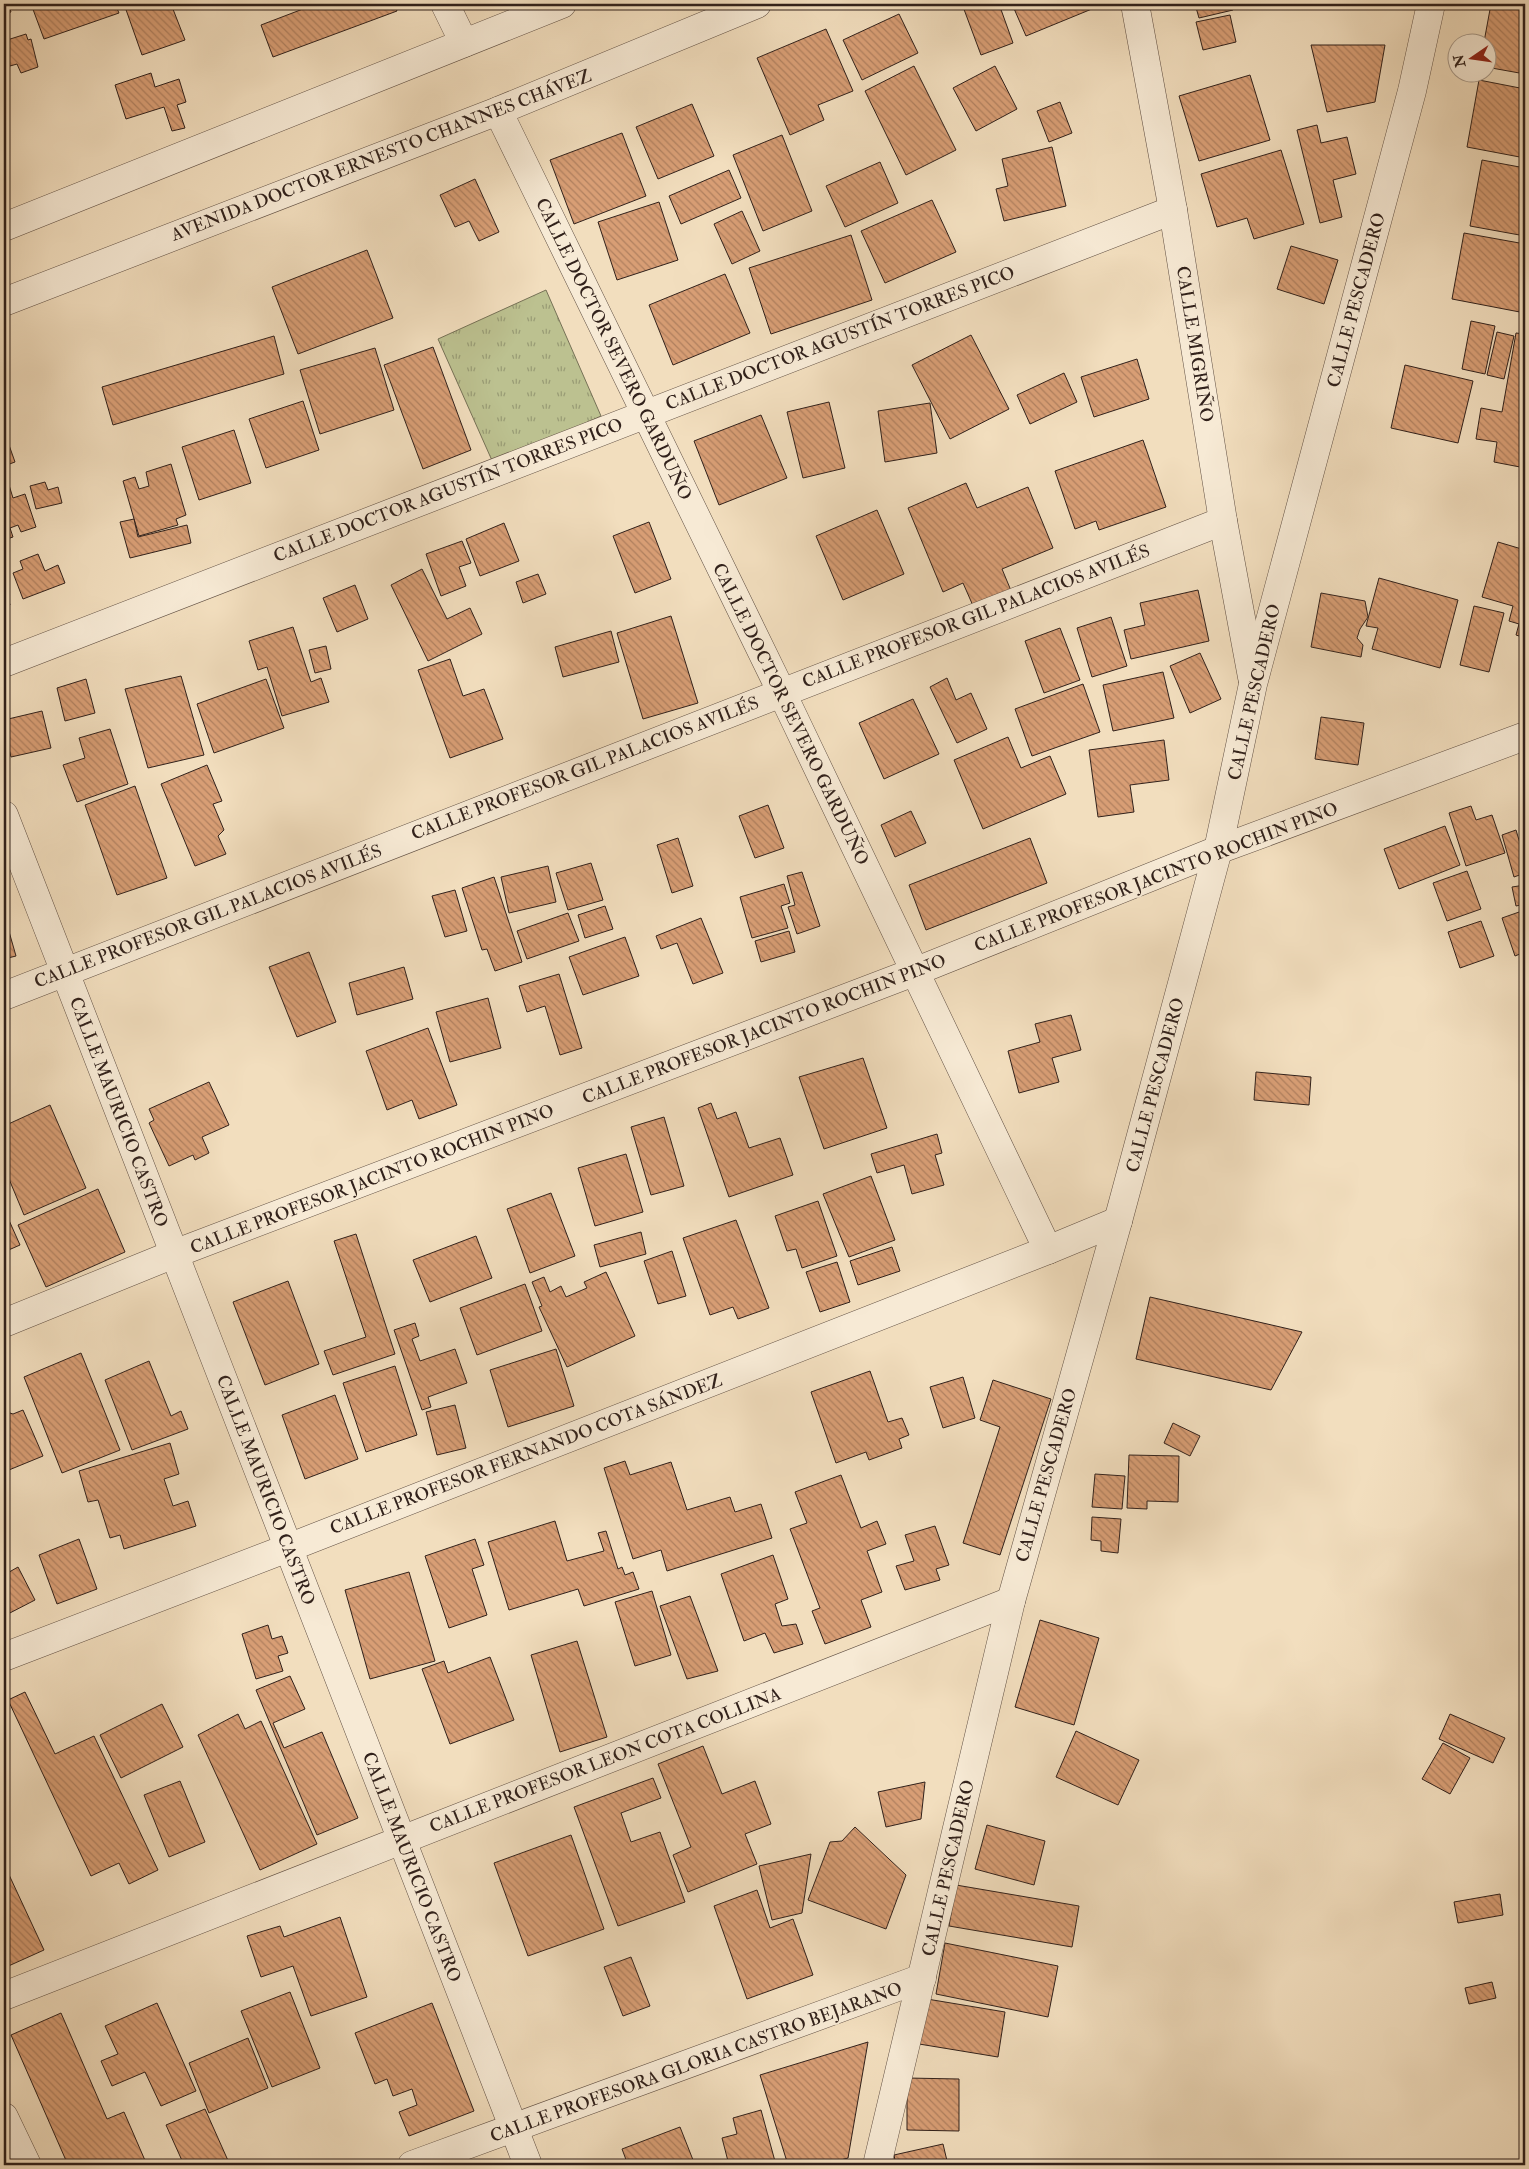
<svg xmlns="http://www.w3.org/2000/svg" width="1529" height="2169" font-family="'IM FELL Double Pica',serif">
  <style>
    .grass { fill: url(#grass-tufts); stroke: #767156 }
    .building { fill: url(#building-back-hatch); stroke: #31211b }
    .lines { fill: none; stroke-linecap: round; stroke-linejoin: round }
    .minor-casing { stroke: #615044; stroke-width: 29 }
    .minor { stroke: #f7ead5; stroke-width: 28 }
    .labels { text-anchor: middle; stroke-width: 4; stroke-linejoin: round; paint-order: stroke }
    .street-label { font-size: 18px; fill: #31211b; stroke: #f7ead5 }
  </style>
  <defs>
    <pattern id="grass-tufts" width="24" height="20" patternUnits="userSpaceOnUse" patternTransform="scale(1.25)"><rect width="24" height="20" fill="#bcc190"/><path d="M3 7l-1-3M5 7V3M7 7l1-3M15 17l-1-3M17 17v-4M19 17l1-3" fill="none" stroke="#999c75"/></pattern>
    <pattern id="building-back-hatch" width="6" height="6" patternUnits="userSpaceOnUse" patternTransform="scale(1.25)"><rect width="6" height="6" fill="#d89e75"/><path d="M-1 5l2 2M0 0l6 6M5-1l2 2" fill="none" stroke="#b0805f"/></pattern>
  </defs>
  <rect width="100%" height="100%" fill="#f2debe"/>
  <filter id="stains"><feTurbulence type="fractalNoise" baseFrequency=".004" numOctaves="4"/><feColorMatrix values="0 0 0 0 .2 0 0 0 0 .09 0 0 0 0 .02 0 0 0 .5 -.17"/></filter>
  <radialGradient id="worn" r=".72"><stop offset=".6" stop-color="#630" stop-opacity="0"/><stop offset="1" stop-color="#630" stop-opacity=".3"/></radialGradient>
  <!-- grass -->
  <polygon class="grass" points="546,290 601,416 494,465 438,339"/>
  <!-- building -->
  <g class="building">
    <polygon points="4,4 8,4 11,12 4,14"/>
    <polygon points="31,4 115,4 119,13 44,39"/>
    <polygon points="124,4 171,4 185,40 142,55"/>
    <polygon points="316,4 394,4 397,11 273,57 261,25"/>
    <polygon points="962,4 999,4 1013,43 981,55"/>
    <polygon points="1012,4 1104,4 1026,36"/>
    <polygon points="1195,4 1231,4 1233,10 1199,18"/>
    <polygon points="1491,4 1525,6 1525,74 1486,67 1486,42 1484,42"/>
    <polygon points="899,14 918,53 862,80 843,40"/>
    <polygon points="1230,15 1236,42 1203,50 1196,22"/>
    <polygon points="826,29 853,91 818,105 824,120 790,135 757,58"/>
    <polygon points="26,34 28,40 31,39 38,67 21,73 17,64 10,66 4,41"/>
    <polygon points="1311,45 1385,45 1375,102 1327,112"/>
    <polygon points="914,66 956,150 906,175 865,91"/>
    <polygon points="995,66 1017,109 976,131 953,88"/>
    <polygon points="151,73 155,87 179,79 186,102 177,105 185,128 172,131 164,107 126,119 115,85"/>
    <polygon points="1250,75 1270,140 1199,161 1179,96"/>
    <polygon points="1479,80 1525,89 1525,158 1467,147"/>
    <polygon points="1060,102 1072,133 1049,142 1037,111"/>
    <polygon points="692,104 714,156 658,179 636,127"/>
    <polygon points="1317,125 1321,143 1347,137 1356,174 1333,180 1342,217 1320,223 1297,130"/>
    <polygon points="622,133 646,196 574,224 550,160"/>
    <polygon points="782,135 812,211 763,231 733,155"/>
    <polygon points="1052,147 1066,206 1004,221 996,189 1008,186 1002,159"/>
    <polygon points="1281,150 1304,224 1254,239 1247,218 1217,227 1201,174"/>
    <polygon points="1482,160 1525,168 1525,236 1470,226"/>
    <polygon points="880,162 898,203 845,227 826,186"/>
    <polygon points="729,170 741,198 681,224 669,196"/>
    <polygon points="475,179 499,232 479,241 469,221 455,227 440,195"/>
    <polygon points="932,200 956,252 885,283 861,231"/>
    <polygon points="659,202 678,260 617,280 598,222"/>
    <polygon points="742,211 760,251 732,264 714,224"/>
    <polygon points="1464,233 1525,244 1525,313 1452,299"/>
    <polygon points="851,235 872,300 771,334 749,268"/>
    <polygon points="1291,246 1338,260 1324,304 1277,289"/>
    <polygon points="367,250 393,318 298,354 272,287"/>
    <polygon points="725,274 750,333 673,365 649,305"/>
    <polygon points="1471,321 1495,326 1485,374 1462,369"/>
    <polygon points="1497,332 1514,336 1504,379 1487,375"/>
    <polygon points="1516,333 1525,334 1525,435 1520,467 1494,462 1497,442 1476,439 1481,408 1502,412"/>
    <polygon points="971,335 1009,409 950,439 912,365"/>
    <polygon points="274,336 284,374 113,425 102,387"/>
    <polygon points="433,347 471,450 423,469 384,365"/>
    <polygon points="375,348 394,410 320,434 300,370"/>
    <polygon points="1137,359 1149,399 1094,417 1081,377"/>
    <polygon points="1405,365 1473,381 1458,443 1391,428"/>
    <polygon points="1064,373 1077,402 1030,424 1017,395"/>
    <polygon points="303,401 319,450 266,468 249,419"/>
    <polygon points="829,402 845,468 803,478 787,412"/>
    <polygon points="930,403 937,453 885,462 878,411"/>
    <polygon points="761,415 787,478 719,505 694,441"/>
    <polygon points="234,430 251,483 199,500 182,447"/>
    <polygon points="1143,440 1166,507 1099,530 1096,521 1075,529 1055,471"/>
    <polygon points="9,445 15,462 4,466 4,446"/>
    <polygon points="171,464 186,515 176,519 178,525 139,536 123,481 135,477 139,489 149,486 146,472"/>
    <polygon points="45,482 48,490 58,487 62,503 36,509 30,486"/>
    <polygon points="966,483 977,508 1028,487 1053,548 1002,569 1012,593 974,608 963,583 943,592 908,508"/>
    <polygon points="9,485 13,498 25,494 36,527 21,532 18,525 10,528 13,537 4,540 4,487"/>
    <polygon points="877,510 904,574 843,600 816,536"/>
    <polygon points="134,519 138,537 187,525 191,543 130,558 120,522"/>
    <polygon points="649,522 671,579 635,593 613,536"/>
    <polygon points="504,523 519,561 480,576 466,539"/>
    <polygon points="462,541 471,563 459,567 466,586 441,596 426,554"/>
    <polygon points="1498,542 1525,550 1525,638 1516,635 1519,624 1509,621 1513,606 1482,597"/>
    <polygon points="38,554 45,571 58,565 65,583 23,599 13,573 23,569 20,561"/>
    <polygon points="422,569 447,619 470,608 482,634 428,661 391,585"/>
    <polygon points="538,574 546,594 523,603 516,582"/>
    <polygon points="1379,578 1458,600 1440,668 1372,649 1378,628 1366,626"/>
    <polygon points="4,584 10,605 4,607"/>
    <polygon points="355,585 368,619 337,632 323,598"/>
    <polygon points="1198,590 1209,641 1131,659 1124,630 1145,625 1140,603"/>
    <polygon points="1321,593 1365,601 1368,617 1360,629 1357,638 1363,645 1361,657 1311,647"/>
    <polygon points="1474,606 1504,613 1489,672 1460,665"/>
    <polygon points="671,616 698,703 643,719 617,633"/>
    <polygon points="1111,617 1127,666 1092,677 1077,628"/>
    <polygon points="293,627 311,682 321,678 329,702 282,716 267,667 258,670 249,641"/>
    <polygon points="1060,628 1080,680 1044,693 1025,641"/>
    <polygon points="611,631 619,662 563,677 555,647"/>
    <polygon points="326,646 331,669 315,673 309,650"/>
    <polygon points="1200,653 1221,699 1190,713 1170,666"/>
    <polygon points="450,659 463,696 484,689 503,739 450,758 418,670"/>
    <polygon points="1163,672 1174,718 1113,731 1103,685"/>
    <polygon points="181,676 204,755 148,768 125,689"/>
    <polygon points="947,678 956,700 971,693 987,729 957,743 930,687"/>
    <polygon points="86,679 95,713 65,721 57,688"/>
    <polygon points="266,679 284,728 214,753 197,704"/>
    <polygon points="1083,684 1100,732 1032,756 1015,709"/>
    <polygon points="913,699 939,754 884,779 859,723"/>
    <polygon points="42,711 51,748 11,757 4,729 4,720"/>
    <polygon points="1321,717 1364,723 1358,765 1315,759"/>
    <polygon points="110,729 128,784 77,802 63,765 85,758 79,738"/>
    <polygon points="1008,737 1021,768 1050,756 1066,794 983,829 954,760"/>
    <polygon points="1164,740 1169,780 1130,785 1134,812 1098,817 1089,750"/>
    <polygon points="207,765 222,801 213,804 224,830 218,836 226,854 195,866 161,784"/>
    <polygon points="135,786 167,878 117,895 85,805"/>
    <polygon points="768,805 784,848 755,858 739,816"/>
    <polygon points="1471,806 1476,820 1492,815 1505,853 1466,866 1449,813"/>
    <polygon points="911,811 926,843 895,857 881,825"/>
    <polygon points="1445,826 1460,865 1399,889 1384,849"/>
    <polygon points="1516,830 1525,860 1525,873 1514,877 1502,835"/>
    <polygon points="678,838 693,886 672,893 657,845"/>
    <polygon points="1030,838 1047,883 926,930 909,885"/>
    <polygon points="591,863 603,900 568,910 556,873"/>
    <polygon points="548,866 556,902 509,913 501,877"/>
    <polygon points="1467,871 1481,909 1447,921 1433,883"/>
    <polygon points="802,872 820,926 797,934 788,907 795,905 787,876"/>
    <polygon points="494,877 522,962 495,971 487,949 482,950 462,888"/>
    <polygon points="784,884 790,903 781,906 788,928 752,938 740,897"/>
    <polygon points="1525,885 1525,904 1516,906 1512,887"/>
    <polygon points="455,890 467,931 445,937 432,896"/>
    <polygon points="605,906 613,929 585,938 578,915"/>
    <polygon points="1522,911 1525,920 1525,952 1515,956 1502,918"/>
    <polygon points="568,913 579,941 527,959 517,931"/>
    <polygon points="4,914 16,956 4,959"/>
    <polygon points="701,918 723,973 693,984 677,943 661,949 656,936"/>
    <polygon points="1481,921 1494,956 1460,968 1448,932"/>
    <polygon points="789,931 795,952 761,962 755,941"/>
    <polygon points="625,937 639,976 583,995 569,957"/>
    <polygon points="309,952 336,1022 297,1037 269,967"/>
    <polygon points="404,967 413,999 357,1015 349,983"/>
    <polygon points="559,974 582,1048 560,1055 545,1006 527,1012 519,986"/>
    <polygon points="488,998 501,1048 450,1062 436,1012"/>
    <polygon points="1071,1015 1081,1050 1052,1058 1059,1082 1019,1093 1008,1051 1040,1042 1035,1024"/>
    <polygon points="428,1028 457,1105 419,1119 412,1100 387,1110 366,1051"/>
    <polygon points="863,1058 887,1128 824,1149 799,1077"/>
    <polygon points="1256,1072 1311,1077 1309,1105 1254,1100"/>
    <polygon points="209,1082 229,1125 202,1137 209,1153 195,1160 193,1155 169,1166 149,1123 154,1120 149,1109"/>
    <polygon points="711,1103 717,1119 736,1112 749,1148 780,1138 793,1175 729,1197 698,1108"/>
    <polygon points="50,1105 86,1188 24,1215 4,1167 4,1126"/>
    <polygon points="664,1117 684,1186 651,1195 631,1127"/>
    <polygon points="937,1134 942,1153 935,1155 944,1185 912,1194 904,1165 877,1173 871,1154"/>
    <polygon points="626,1154 643,1212 595,1226 578,1168"/>
    <polygon points="871,1176 895,1240 849,1257 823,1194"/>
    <polygon points="98,1189 125,1252 46,1287 18,1225"/>
    <polygon points="551,1193 575,1256 530,1273 507,1209"/>
    <polygon points="818,1201 837,1256 802,1268 796,1249 787,1251 775,1216"/>
    <polygon points="4,1209 20,1245 4,1252"/>
    <polygon points="736,1220 769,1308 738,1319 733,1307 710,1315 683,1238"/>
    <polygon points="641,1232 646,1254 600,1267 594,1245"/>
    <polygon points="356,1234 395,1354 333,1375 324,1351 366,1337 334,1241"/>
    <polygon points="476,1236 492,1278 430,1302 413,1260"/>
    <polygon points="892,1247 900,1271 858,1285 850,1261"/>
    <polygon points="672,1251 686,1296 658,1304 644,1261"/>
    <polygon points="837,1262 850,1302 820,1312 806,1272"/>
    <polygon points="606,1272 635,1336 567,1367 539,1307 542,1306 532,1282 544,1277 550,1292 561,1286 566,1297 587,1288 584,1282"/>
    <polygon points="288,1281 319,1364 265,1385 233,1302"/>
    <polygon points="525,1284 542,1331 477,1355 460,1308"/>
    <polygon points="1150,1297 1302,1332 1271,1390 1136,1359"/>
    <polygon points="415,1323 419,1336 412,1339 420,1361 455,1349 467,1383 428,1397 431,1407 422,1410 394,1330"/>
    <polygon points="556,1349 574,1406 508,1427 490,1370"/>
    <polygon points="81,1353 120,1450 62,1473 24,1377"/>
    <polygon points="149,1361 171,1416 181,1411 188,1429 132,1450 105,1380"/>
    <polygon points="395,1366 417,1435 366,1452 343,1383"/>
    <polygon points="870,1371 888,1422 902,1418 909,1435 899,1439 902,1448 869,1460 866,1452 836,1463 811,1392"/>
    <polygon points="963,1377 975,1418 943,1428 930,1387"/>
    <polygon points="993,1380 1051,1399 1000,1555 963,1543 1000,1427 980,1420"/>
    <polygon points="335,1395 358,1459 305,1479 282,1415"/>
    <polygon points="455,1405 466,1448 437,1455 426,1412"/>
    <polygon points="23,1410 43,1456 4,1472 4,1411 13,1414"/>
    <polygon points="1173,1423 1200,1436 1190,1456 1164,1443"/>
    <polygon points="170,1443 179,1474 164,1479 173,1506 188,1501 196,1526 124,1549 120,1535 110,1538 98,1500 88,1502 79,1471"/>
    <polygon points="1129,1455 1179,1456 1178,1502 1147,1501 1147,1509 1127,1508"/>
    <polygon points="625,1461 630,1475 671,1462 687,1510 730,1497 735,1512 761,1504 772,1538 667,1571 661,1550 633,1559 604,1468"/>
    <polygon points="1095,1474 1125,1476 1122,1509 1092,1507"/>
    <polygon points="841,1475 861,1528 877,1521 886,1544 867,1551 882,1592 861,1600 871,1627 825,1644 812,1611 820,1608 790,1529 807,1523 795,1492"/>
    <polygon points="1092,1517 1121,1519 1118,1553 1101,1551 1101,1541 1091,1540"/>
    <polygon points="555,1521 567,1561 604,1551 598,1533 606,1531 618,1569 622,1567 625,1575 633,1572 639,1589 584,1606 578,1589 509,1610 488,1542"/>
    <polygon points="935,1526 949,1565 936,1569 940,1580 905,1590 896,1566 914,1561 905,1535"/>
    <polygon points="79,1539 97,1589 57,1604 39,1555"/>
    <polygon points="475,1539 484,1565 472,1569 487,1615 449,1628 425,1556"/>
    <polygon points="773,1555 788,1599 775,1604 782,1626 796,1624 803,1644 774,1653 765,1633 744,1641 721,1574"/>
    <polygon points="18,1567 35,1600 4,1616 4,1575"/>
    <polygon points="409,1572 435,1661 370,1679 345,1590"/>
    <polygon points="652,1591 671,1655 635,1666 615,1602"/>
    <polygon points="690,1596 718,1671 687,1679 660,1606"/>
    <polygon points="1040,1620 1099,1638 1074,1725 1015,1707"/>
    <polygon points="268,1625 272,1639 282,1636 288,1653 278,1656 283,1671 256,1679 242,1634"/>
    <polygon points="577,1641 607,1737 560,1752 531,1655"/>
    <polygon points="490,1657 514,1720 450,1744 422,1669 444,1661 448,1673"/>
    <polygon points="290,1676 305,1709 273,1723 284,1748 322,1732 358,1818 317,1835 256,1690"/>
    <polygon points="25,1692 55,1754 94,1736 158,1870 129,1884 119,1863 91,1876 8,1700"/>
    <polygon points="162,1704 183,1747 121,1778 100,1735"/>
    <polygon points="238,1714 245,1729 261,1721 317,1844 260,1870 198,1735"/>
    <polygon points="1450,1714 1505,1738 1493,1763 1439,1739"/>
    <polygon points="1076,1731 1139,1760 1118,1805 1056,1777"/>
    <polygon points="1443,1743 1470,1758 1450,1794 1422,1779"/>
    <polygon points="703,1746 722,1794 755,1781 771,1824 745,1834 757,1864 688,1892 673,1855 691,1847 658,1764"/>
    <polygon points="653,1778 661,1798 621,1813 631,1842 660,1832 685,1902 618,1926 574,1807"/>
    <polygon points="180,1781 205,1842 169,1857 144,1795"/>
    <polygon points="925,1782 921,1819 886,1827 878,1792"/>
    <polygon points="987,1825 1045,1841 1034,1885 975,1869"/>
    <polygon points="855,1827 906,1875 886,1929 808,1900 830,1842 842,1841"/>
    <polygon points="571,1835 604,1929 528,1956 494,1863"/>
    <polygon points="811,1854 802,1913 772,1920 759,1866"/>
    <polygon points="4,1864 44,1950 4,1968"/>
    <polygon points="956,1885 1079,1906 1072,1947 949,1926"/>
    <polygon points="757,1890 770,1928 793,1919 813,1975 747,1999 714,1906"/>
    <polygon points="1500,1894 1503,1915 1458,1923 1454,1902"/>
    <polygon points="340,1917 367,1997 311,2016 293,1966 261,1977 247,1936 280,1926 284,1937"/>
    <polygon points="945,1943 1058,1966 1048,2017 936,1994"/>
    <polygon points="631,1957 650,2006 623,2016 604,1967"/>
    <polygon points="1492,1982 1496,1998 1469,2004 1465,1988"/>
    <polygon points="290,1992 320,2068 272,2087 241,2011"/>
    <polygon points="921,1998 1005,2012 998,2057 913,2043"/>
    <polygon points="157,2003 196,2091 161,2106 145,2072 112,2086 101,2061 118,2054 105,2026"/>
    <polygon points="432,2003 474,2111 409,2136 399,2112 417,2105 412,2089 393,2096 387,2079 375,2084 355,2033"/>
    <polygon points="61,2013 107,2119 124,2112 147,2165 68,2165 11,2035"/>
    <polygon points="248,2038 268,2088 209,2113 189,2063"/>
    <polygon points="868,2042 848,2158 822,2165 788,2165 760,2075"/>
    <polygon points="907,2078 959,2079 959,2131 907,2130"/>
    <polygon points="205,2109 230,2165 184,2165 166,2125"/>
    <polygon points="761,2110 776,2165 729,2165 722,2138 737,2134 733,2118"/>
    <polygon points="680,2127 695,2165 628,2165 622,2149"/>
    <polygon points="943,2144 948,2165 896,2165 894,2155"/>
  </g>
  <g class="lines">
    <!-- minor casing -->
    <g class="minor-casing">
      <g id="minor">
        <polyline points="445,4 464,43"/>
        <polyline points="1135,4 1173,210 1223,521 1252,677"/>
        <polyline points="498,111 781,691 1048,1250 1118,1221"/>
        <polyline points="4,227 562,4"/>
        <polyline points="4,302 498,111 757,4"/>
        <polyline points="4,663 1173,210"/>
        <polyline points="4,815 528,2165"/>
        <polyline points="4,996 1223,521"/>
        <polyline points="4,1323 174,1254 914,972 1218,850 1525,736"/>
        <polyline points="4,1657 288,1548 1048,1250"/>
        <polyline points="4,1996 1011,1601"/>
        <polyline points="4,2117 27,2165"/>
        <polyline points="412,2165 922,1978"/>
        <polyline points="877,2165 1011,1601 1118,1221 1218,850 1253,684 1412,91 1431,4"/>
      </g>
    </g>
    <!-- minor -->
    <use href="#minor" class="minor"/>
  </g>
  <g class="labels">
    <!-- street labels -->
    <g class="street-label">
      <text transform="translate(381 155) rotate(-21)" y="6">AVENIDA DOCTOR ERNESTO CHANNES CHÁVEZ</text>
      <text transform="translate(1356 300) rotate(-75)" y="6">CALLE PESCADERO</text>
      <text transform="translate(840 338) rotate(-21)" y="6">CALLE DOCTOR AGUSTÍN TORRES PICO</text>
      <text transform="translate(1195 344) rotate(81)" y="6">CALLE MIGRIÑO</text>
      <text transform="translate(614 349) rotate(64)" y="6">CALLE DOCTOR SEVERO GARDUÑO</text>
      <text transform="translate(448 490) rotate(-21)" y="6">CALLE DOCTOR AGUSTÍN TORRES PICO</text>
      <text transform="translate(976 616) rotate(-21)" y="6">CALLE PROFESOR GIL PALACIOS AVILÉS</text>
      <text transform="translate(1254 692) rotate(-77)" y="6">CALLE PESCADERO</text>
      <text transform="translate(791 714) rotate(64)" y="6">CALLE DOCTOR SEVERO GARDUÑO</text>
      <text transform="translate(585 768) rotate(-21)" y="6">CALLE PROFESOR GIL PALACIOS AVILÉS</text>
      <text transform="translate(1156 877) rotate(-21)" y="6">CALLE PROFESOR JACINTO ROCHIN PINO</text>
      <text transform="translate(208 916) rotate(-21)" y="6">CALLE PROFESOR GIL PALACIOS AVILÉS</text>
      <text transform="translate(764 1029) rotate(-21)" y="6">CALLE PROFESOR JACINTO ROCHIN PINO</text>
      <text transform="translate(1155 1085) rotate(-75)" y="6">CALLE PESCADERO</text>
      <text transform="translate(119 1112) rotate(69)" y="6">CALLE MAURICIO CASTRO</text>
      <text transform="translate(372 1179) rotate(-21)" y="6">CALLE PROFESOR JACINTO ROCHIN PINO</text>
      <text transform="translate(526 1454) rotate(-21)" y="6">CALLE PROFESOR FERNANDO COTA SÁNDEZ</text>
      <text transform="translate(1046 1475) rotate(-74)" y="6">CALLE PESCADERO</text>
      <text transform="translate(266 1490) rotate(69)" y="6">CALLE MAURICIO CASTRO</text>
      <text transform="translate(605 1760) rotate(-21)" y="6">CALLE PROFESOR LEON COTA COLLINA</text>
      <text transform="translate(412 1867) rotate(69)" y="6">CALLE MAURICIO CASTRO</text>
      <text transform="translate(948 1868) rotate(-77)" y="6">CALLE PESCADERO</text>
      <text transform="translate(696 2062) rotate(-20)" y="6">CALLE PROFESORA GLORIA CASTRO BEJARANO</text>
    </g>
  </g>
  <!-- margin -->
  <rect width="1529" height="2169" fill="none" stroke="#f2debe" stroke-width="20"/>
  <rect x="5" y="5" width="1519" height="2159" fill="none" stroke="#31211b" stroke-width="2.5"/>
  <rect x="10" y="10" width="1509" height="2149" fill="none" stroke="#31211b"/>
  <!-- north arrow -->
  <g transform="translate(1472 58) rotate(257)"><circle r="24" fill="#f7ead5" stroke="#a89a8b"/>
  <path d="M0-4L9 19L0 12L-9 19Z" fill="#8f2418"/>
  <text y="-8" font-size="14" font-weight="bold" text-anchor="middle" fill="#31211b">N</text>
  </g>
  <rect width="100%" height="100%" filter="url(#stains)"/>
  <rect width="100%" height="100%" fill="url(#worn)"/>
</svg>
